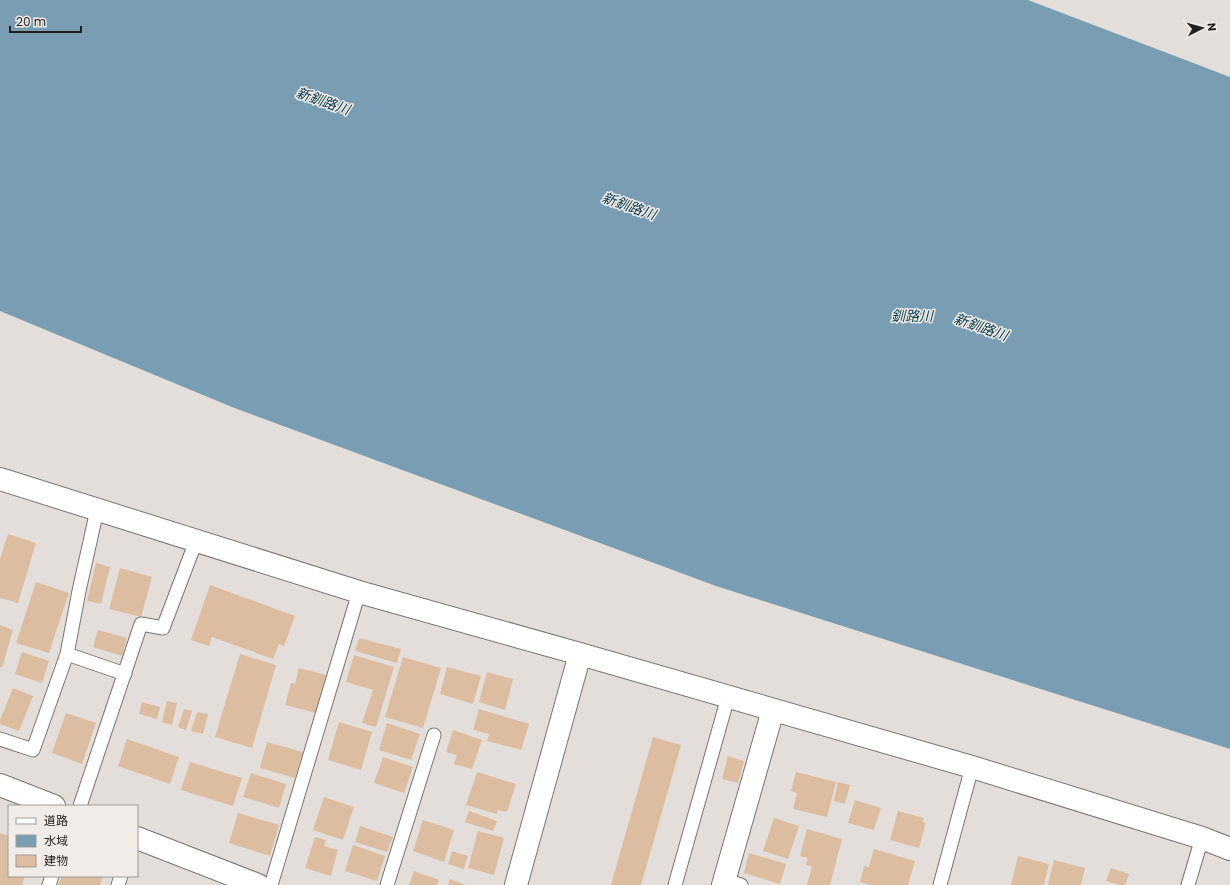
<svg xmlns="http://www.w3.org/2000/svg" width="1230" height="885" font-family="Poppins,'Noto Sans JP',sans-serif">
  <style>
    .water { fill: #799eb4 }
    .building { fill: #dcbda0 }
    .lines { fill: none; stroke-linecap: round; stroke-linejoin: round }
    .lane-casing { stroke: #7a7672; stroke-width: 15 }
    .street-casing { stroke: #7a7672; stroke-width: 24 }
    .lane { stroke: #fff; stroke-width: 13 }
    .street { stroke: #fff; stroke-width: 22 }
    .labels { text-anchor: middle; stroke-width: 3; stroke-linejoin: round; paint-order: stroke }
    .water-label { font-size: 14px; font-style: italic; fill: #053951; stroke: #f1ece7 }
  </style>
  <rect width="100%" height="100%" fill="#e4deda"/>
  <!-- water -->
  <polygon class="water" points="0,0 1028,0 1230,77 1230,749 716,586 232,407 0,311"/>
  <!-- building -->
  <g class="building">
    <polygon points="8,534 36,543 18,603 0,598 0,559"/>
    <polygon points="96,563 110,567 101,604 87,601"/>
    <polygon points="120,568 152,577 141,617 109,609"/>
    <polygon points="36,582 69,593 49,653 16,643"/>
    <polygon points="210,585 295,616 284,646 279,644 273,659 212,637 209,646 191,640"/>
    <polygon points="0,625 13,630 2,668 0,667"/>
    <polygon points="98,630 127,638 122,656 93,647"/>
    <polygon points="359,638 401,649 397,663 355,651"/>
    <polygon points="22,652 49,661 42,683 15,674"/>
    <polygon points="240,654 276,665 252,748 215,737"/>
    <polygon points="354,655 394,667 376,727 362,723 373,690 346,682"/>
    <polygon points="403,657 441,668 423,728 385,717"/>
    <polygon points="447,667 481,676 473,704 440,694"/>
    <polygon points="299,668 326,675 316,713 285,705 291,683 295,684"/>
    <polygon points="487,672 513,679 505,710 479,702"/>
    <polygon points="13,688 33,696 19,731 0,724 0,720"/>
    <polygon points="167,701 177,703 172,725 162,722"/>
    <polygon points="142,702 160,707 157,719 139,714"/>
    <polygon points="184,709 192,711 186,730 178,727"/>
    <polygon points="479,709 529,724 521,750 487,741 489,734 473,730"/>
    <polygon points="197,712 208,714 203,734 191,731"/>
    <polygon points="66,713 96,723 82,764 52,753"/>
    <polygon points="339,722 372,732 361,770 328,760"/>
    <polygon points="387,723 420,734 411,760 379,750"/>
    <polygon points="453,730 482,740 472,769 454,764 457,755 446,752"/>
    <polygon points="653,737 681,745 641,885 611,885"/>
    <polygon points="127,739 179,757 170,784 118,766"/>
    <polygon points="267,742 303,752 295,778 260,768"/>
    <polygon points="728,756 744,761 738,783 722,779"/>
    <polygon points="383,757 413,767 404,793 374,783"/>
    <polygon points="190,762 242,778 233,806 181,790"/>
    <polygon points="477,772 516,784 507,812 498,810 497,814 466,805"/>
    <polygon points="796,772 836,782 827,817 793,809 797,793 791,791"/>
    <polygon points="251,773 286,784 279,808 243,797"/>
    <polygon points="838,782 850,785 845,804 834,801"/>
    <polygon points="324,797 354,807 343,840 313,830"/>
    <polygon points="855,800 881,808 874,830 848,823"/>
    <polygon points="469,811 497,821 493,831 465,822"/>
    <polygon points="898,811 924,818 922,822 926,823 919,848 890,840"/>
    <polygon points="238,813 279,825 270,856 229,843"/>
    <polygon points="774,818 799,826 788,859 763,851"/>
    <polygon points="423,820 454,830 444,862 413,851"/>
    <polygon points="360,826 393,837 387,852 355,842"/>
    <polygon points="807,829 842,839 830,885 807,885 812,866 806,865 808,858 800,856"/>
    <polygon points="478,831 504,838 494,875 468,868"/>
    <polygon points="0,833 9,836 9,876 25,876 22,885 0,885"/>
    <polygon points="315,837 326,840 324,846 338,850 331,876 305,868"/>
    <polygon points="353,845 385,856 377,881 345,871"/>
    <polygon points="874,849 915,861 908,885 870,885 860,882 864,866 869,867"/>
    <polygon points="452,851 468,856 464,869 448,864"/>
    <polygon points="749,853 786,864 780,884 744,873"/>
    <polygon points="1018,856 1049,864 1044,885 1011,885"/>
    <polygon points="1054,860 1085,868 1081,885 1048,885"/>
    <polygon points="1111,868 1129,874 1125,885 1120,885 1106,881"/>
    <polygon points="414,871 439,880 437,885 409,885"/>
    <polygon points="62,876 103,876 100,885 58,885"/>
    <polygon points="450,879 466,885 448,885"/>
  </g>
  <g class="lines">
    <!-- lane casing -->
    <g class="lane-casing">
      <g id="lane">
        <polyline points="67,654 125,674"/>
        <polyline points="0,739 33,750 67,654 79,591 97,510"/>
        <polyline points="80,806 141,624 163,628 196,541"/>
        <polyline points="724,880 741,885"/>
        <polyline points="49,885 52,876"/>
        <polyline points="118,885 121,876"/>
        <polyline points="271,885 359,592"/>
        <polyline points="387,885 434,735"/>
        <polyline points="675,885 728,697"/>
        <polyline points="940,885 972,767"/>
        <polyline points="1188,885 1202,838"/>
      </g>
    </g>
    <!-- street casing -->
    <g class="street-casing">
      <g id="street">
        <polyline points="0,479 359,592 580,654 972,767 1202,838 1230,849"/>
        <polyline points="0,785 54,806"/>
        <polyline points="137,838 258,885"/>
        <polyline points="516,885 580,654"/>
        <polyline points="723,885 773,710"/>
      </g>
    </g>
    <!-- lane -->
    <use href="#lane" class="lane"/>
    <!-- street -->
    <use href="#street" class="street"/>
  </g>
  <g class="labels">
    <!-- water labels -->
    <g class="water-label">
      <text transform="translate(323 101) rotate(19)" y="5">新釧路川</text>
      <text transform="translate(629 206) rotate(19)" y="5">新釧路川</text>
      <text x="912" y="321">釧路川</text>
      <text transform="translate(981 327) rotate(19)" y="5">新釧路川</text>
    </g>
  </g>
  <!-- legend -->
  <rect x="8" y="805" width="130" height="72" fill="#f1ece7" stroke="#9f9b97"/>
  <rect x="16" y="818" width="20" height="6" fill="#ffffff" stroke="#9f9b97"/>
  <text x="44" y="825" font-size="12" fill="#23211f">道路</text>
  <rect x="16" y="835" width="20" height="12" fill="#799eb4" stroke="#9f9b97"/>
  <text x="44" y="845" font-size="12" fill="#23211f">水域</text>
  <rect x="16" y="855" width="20" height="12" fill="#dcbda0" stroke="#9f9b97"/>
  <text x="44" y="865" font-size="12" fill="#23211f">建物</text>
  <!-- north arrow -->
  <g transform="translate(1202 28) rotate(84)" stroke="#f1ece7" stroke-width="3" paint-order="stroke">
  <path d="M0-3L7 15L0 10L-7 15Z" fill="#23211f"/>
  <text y="-6" font-size="11" font-weight="bold" text-anchor="middle" fill="#23211f">N</text>
  </g>
  <!-- scale -->
  <path d="M10 26v6h71v-6" fill="none" stroke="#23211f" stroke-width="2"/>
  <text x="16" y="26" font-size="12" fill="#23211f" stroke="#f1ece7" stroke-width="3" paint-order="stroke">20 m</text>
</svg>
